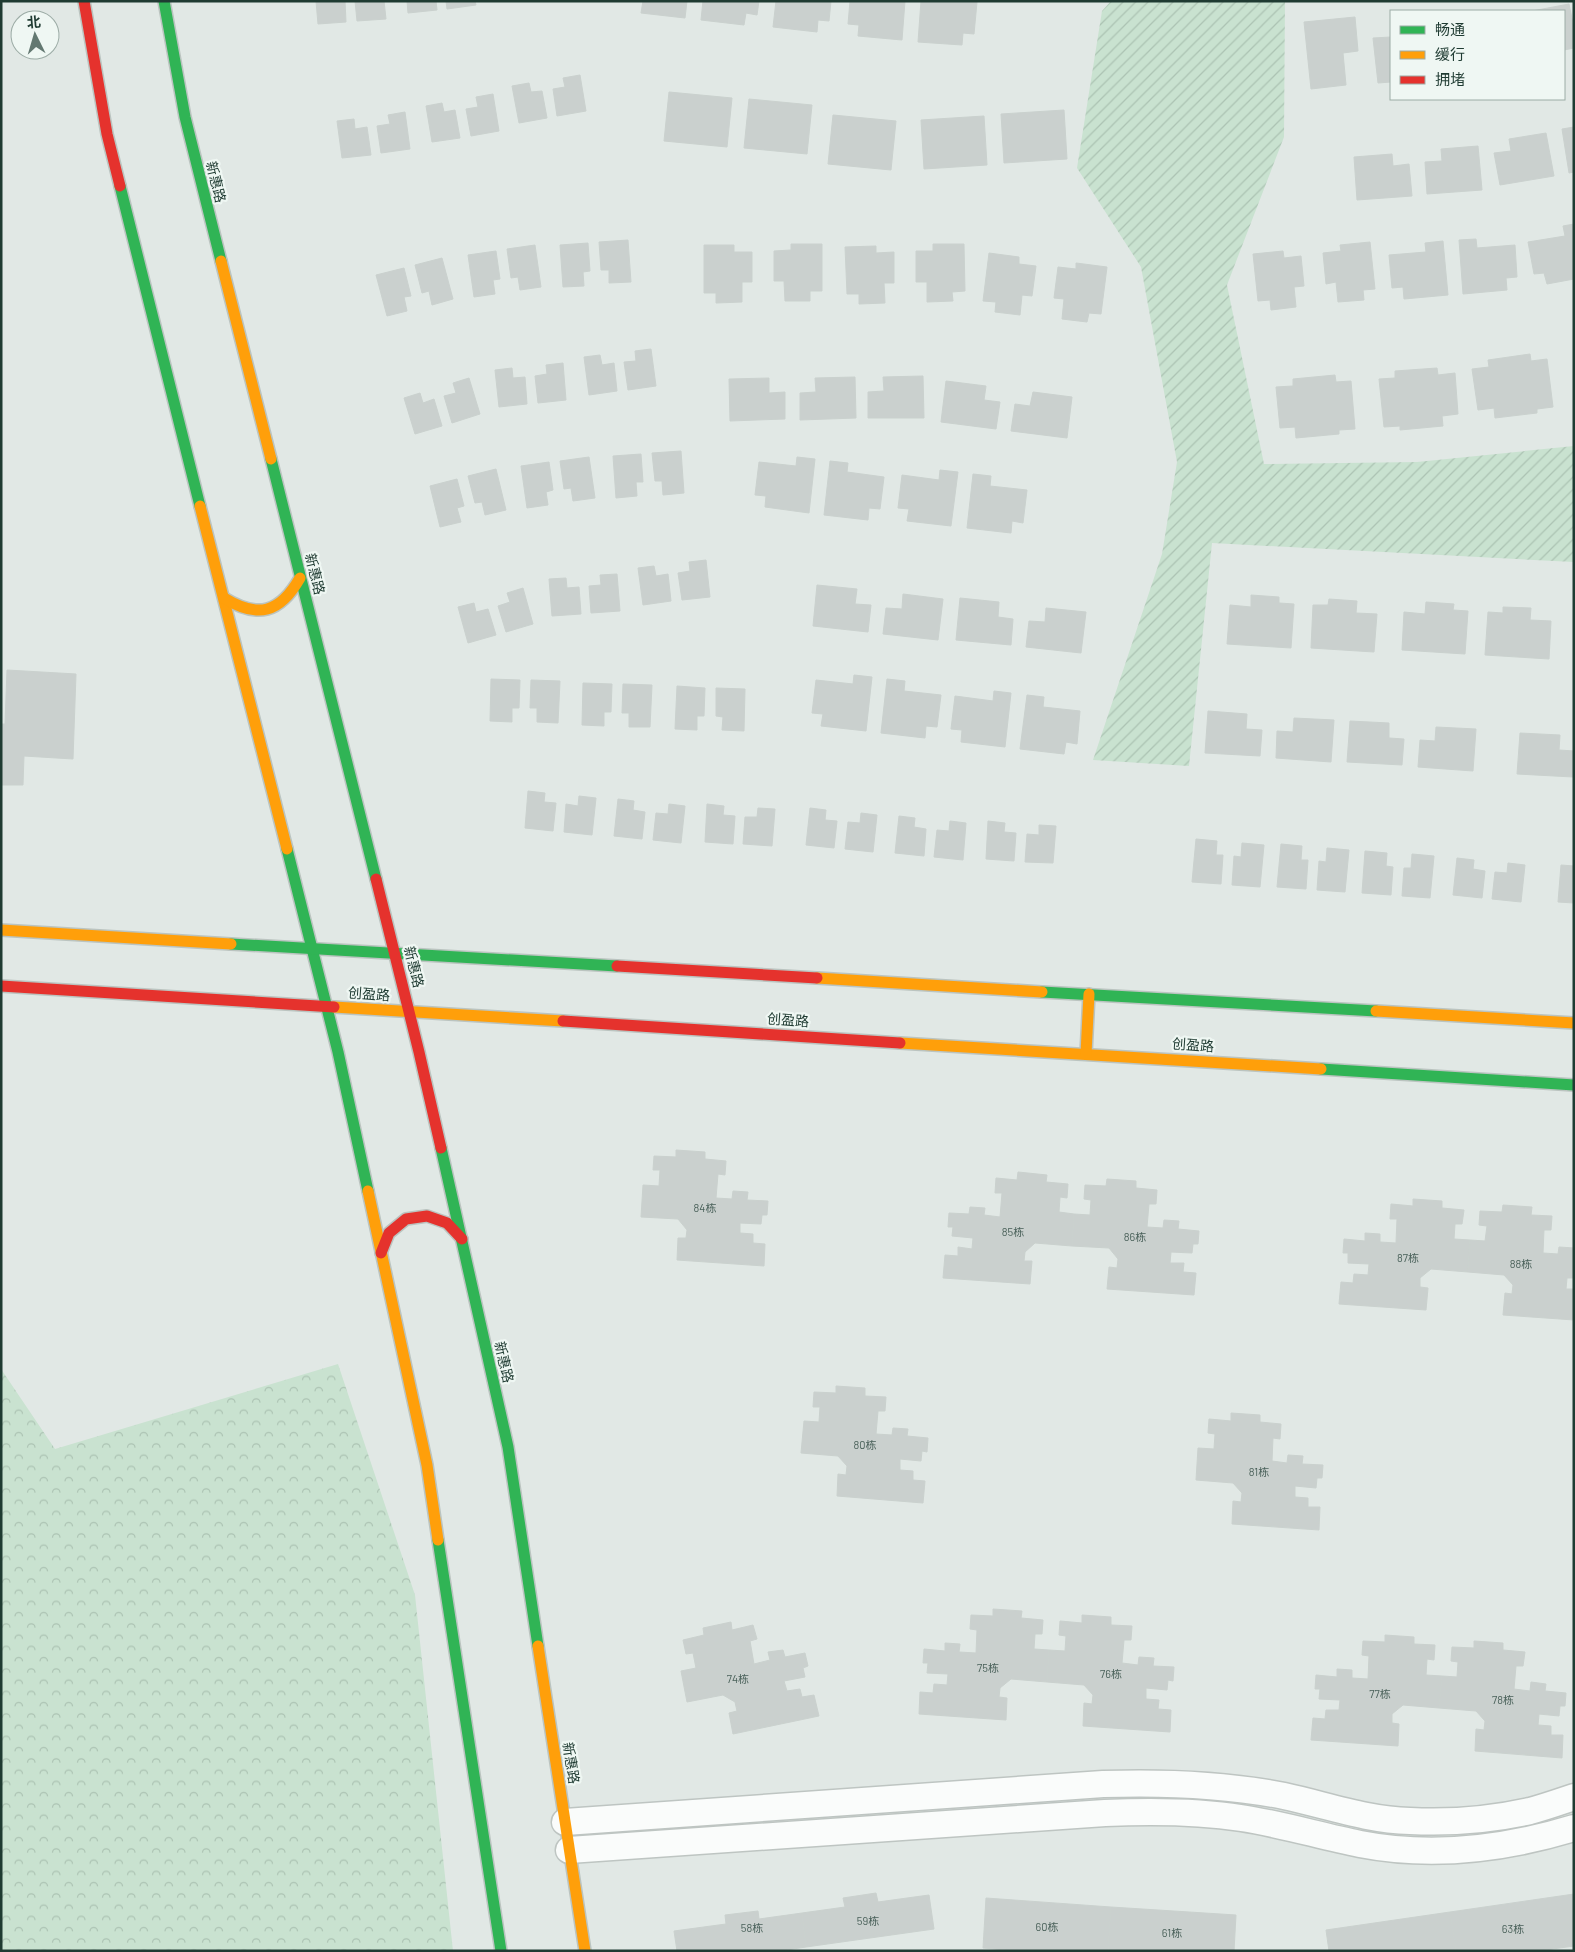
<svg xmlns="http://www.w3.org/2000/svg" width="1575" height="1952" font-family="Barlow,'Noto Sans SC',sans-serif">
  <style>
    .forest { fill: url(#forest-crowns) }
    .garden { fill: url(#garden-furrows) }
    .building { fill: #cad0ce; stroke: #cad1ce }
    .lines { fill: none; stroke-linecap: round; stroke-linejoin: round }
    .street-casing { stroke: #bec5c2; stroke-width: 29 }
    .fast-casing { stroke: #bbc4c0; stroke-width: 14 }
    .slow-casing { stroke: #bbc4c0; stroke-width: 14 }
    .jam-casing { stroke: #bbc4c0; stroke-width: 14 }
    .street { stroke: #fafcfb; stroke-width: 26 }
    .fast { stroke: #30b455; stroke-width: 11 }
    .slow { stroke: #ff9f0a; stroke-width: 11 }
    .jam { stroke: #e5322d; stroke-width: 11 }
    .labels { text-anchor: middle; stroke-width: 4.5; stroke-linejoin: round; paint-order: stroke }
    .number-label { font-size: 11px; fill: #4a615a }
    .street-label { font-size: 14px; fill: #1f3b32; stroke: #eff7f3 }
  </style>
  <defs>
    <pattern id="forest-crowns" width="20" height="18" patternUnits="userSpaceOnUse" patternTransform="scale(1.25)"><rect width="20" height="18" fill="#c9e2d0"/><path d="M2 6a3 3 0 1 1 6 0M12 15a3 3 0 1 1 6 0" fill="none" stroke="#acc3b3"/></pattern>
    <pattern id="garden-furrows" width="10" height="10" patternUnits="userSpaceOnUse" patternTransform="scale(1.25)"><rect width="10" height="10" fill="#c9e2d0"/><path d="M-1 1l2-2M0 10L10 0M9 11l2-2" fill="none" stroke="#acc3b3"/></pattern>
  </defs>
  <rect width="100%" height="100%" fill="#e1e8e5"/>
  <!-- forest -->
  <polygon class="forest" points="338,1364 415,1595 453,1951 1,1951 1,1369 55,1449"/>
  <!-- garden -->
  <polygon class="garden" points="1111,1 1285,1 1284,137 1227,285 1264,464 1417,462 1574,446 1574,562 1212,543 1189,766 1093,760 1162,554 1177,462 1141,267 1077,168 1102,11"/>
  <!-- building -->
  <g class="building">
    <polygon points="316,1 345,1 346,22 318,24"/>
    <polygon points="355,1 384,1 386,19 357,21"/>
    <polygon points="407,1 436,1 437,10 408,13"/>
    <polygon points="446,1 475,1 476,5 447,9"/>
    <polygon points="643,1 687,1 685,18 641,13"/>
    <polygon points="703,1 759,1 757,15 746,13 744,25 701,20"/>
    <polygon points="776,1 831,1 829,21 818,20 817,32 773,27"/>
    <polygon points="850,1 905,1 902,40 858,36 859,25 848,24"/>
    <polygon points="921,1 977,2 974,34 963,33 962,45 918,42"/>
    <polygon points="1569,4 1574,28 1574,48 1564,50 1564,11 1532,11"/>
    <polygon points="1355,17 1358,51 1343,53 1346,85 1311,89 1304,22"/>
    <polygon points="1391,37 1391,82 1378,83 1373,38"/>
    <polygon points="580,75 586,111 557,116 553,89 565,87 563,78"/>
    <polygon points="529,83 531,92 542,91 547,118 519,123 512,86"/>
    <polygon points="669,92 732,98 727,147 664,141"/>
    <polygon points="493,94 499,131 471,136 466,109 478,107 476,97"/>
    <polygon points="749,99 812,105 807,154 744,148"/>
    <polygon points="442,103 444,112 455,110 460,138 432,142 426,106"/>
    <polygon points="1064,110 1067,159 1004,163 1001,114"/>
    <polygon points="405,112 410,149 381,153 377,126 390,124 388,115"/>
    <polygon points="833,115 896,121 891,170 828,164"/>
    <polygon points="984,116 987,165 924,169 921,120"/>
    <polygon points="354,119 355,129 367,127 371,155 342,158 337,121"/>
    <polygon points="1574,127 1574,172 1569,173 1562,129"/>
    <polygon points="1546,133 1554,176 1500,185 1494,153 1511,151 1509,139"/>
    <polygon points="1478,146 1482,190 1427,194 1425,162 1442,161 1441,149"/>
    <polygon points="1392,154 1393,166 1409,164 1412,196 1357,200 1354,157"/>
    <polygon points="1574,224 1574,279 1547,284 1544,273 1534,274 1528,242 1565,236 1563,226"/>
    <polygon points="1476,239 1477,248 1515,245 1517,277 1506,278 1507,290 1463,294 1459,240"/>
    <polygon points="628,240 631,282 609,283 609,270 601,270 599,242"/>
    <polygon points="1443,241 1448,295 1404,299 1403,287 1392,288 1389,255 1426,252 1425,243"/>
    <polygon points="1370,242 1375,289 1363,290 1364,300 1338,302 1336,282 1326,284 1323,253 1341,251 1340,245"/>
    <polygon points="588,243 590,271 583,272 584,286 563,287 560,245"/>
    <polygon points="791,244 822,244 822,291 810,291 810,301 785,301 784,281 774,281 774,251 791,250"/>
    <polygon points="933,244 964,244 965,291 952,292 953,301 927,302 927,282 916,282 916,251 933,251"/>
    <polygon points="535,245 541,287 520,290 518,277 511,278 507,249"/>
    <polygon points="704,245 734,245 734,252 752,252 752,282 742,282 742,302 716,303 716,293 704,293"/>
    <polygon points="876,246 876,253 894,252 894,283 884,283 885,303 859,304 859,294 847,294 845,247"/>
    <polygon points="496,251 500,279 493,280 495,294 474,297 468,255"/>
    <polygon points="1283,251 1284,258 1301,256 1304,286 1294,287 1296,307 1271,310 1270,300 1258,301 1253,254"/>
    <polygon points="989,253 1019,257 1019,264 1036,266 1032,296 1022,295 1020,315 995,312 996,302 983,301"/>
    <polygon points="442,258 453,299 432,305 429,291 422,293 415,265"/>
    <polygon points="1076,263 1107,267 1101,314 1089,313 1087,322 1062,319 1064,299 1054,298 1058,267 1076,269"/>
    <polygon points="404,268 411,296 404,297 407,311 387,316 376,275"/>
    <polygon points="651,349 656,386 628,390 624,362 636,361 635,351"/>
    <polygon points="1530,354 1531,361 1547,359 1553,407 1537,409 1537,413 1495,418 1494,408 1478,410 1472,369 1489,367 1488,360"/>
    <polygon points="600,355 602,365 614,363 617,391 589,395 584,357"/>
    <polygon points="563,363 566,400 538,403 535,376 547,374 546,365"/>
    <polygon points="512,368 513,378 525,377 527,404 499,407 495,370"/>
    <polygon points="1437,368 1438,375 1455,373 1458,414 1442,416 1443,426 1400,430 1400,426 1384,427 1379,379 1395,378 1395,371"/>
    <polygon points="1335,375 1336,382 1351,381 1355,429 1339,430 1339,434 1296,438 1295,427 1280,428 1276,387 1293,386 1293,379"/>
    <polygon points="923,376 924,418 868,418 868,392 884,391 883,377"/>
    <polygon points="855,377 856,418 800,420 800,393 816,392 815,378"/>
    <polygon points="469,378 480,414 452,423 444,396 456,393 453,383"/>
    <polygon points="769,378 769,393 785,392 785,419 730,421 729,379"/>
    <polygon points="946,381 986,386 984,400 1000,402 996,429 941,422"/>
    <polygon points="1033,392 1072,397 1067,438 1011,431 1015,404 1030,406"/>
    <polygon points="420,393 423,403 434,399 442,426 415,434 404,398"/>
    <polygon points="681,451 684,493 663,495 662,481 655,481 652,453"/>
    <polygon points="641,454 643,482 636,482 637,496 616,498 613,456"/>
    <polygon points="589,457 595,498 573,501 571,488 564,489 560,461"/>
    <polygon points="797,457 815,459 809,513 765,507 766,496 755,495 759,462 796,466"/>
    <polygon points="830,461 848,463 847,472 884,477 880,509 869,508 868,520 824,515"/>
    <polygon points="549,462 553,490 546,492 548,505 527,508 521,466"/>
    <polygon points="496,469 506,510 485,515 482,502 475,503 468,476"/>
    <polygon points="940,470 958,472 951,526 907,521 909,509 898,508 902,475 939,480"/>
    <polygon points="973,474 991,476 990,486 1027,490 1023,523 1012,521 1011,533 967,528"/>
    <polygon points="457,479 464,506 457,508 461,522 440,527 430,486"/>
    <polygon points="706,560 710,597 682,600 678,573 690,571 689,562"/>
    <polygon points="654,566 656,576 668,574 671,601 643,605 638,568"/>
    <polygon points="617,574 620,611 591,613 589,586 601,585 600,575"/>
    <polygon points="566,578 567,588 579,587 581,614 552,616 549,579"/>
    <polygon points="817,585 857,589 855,604 871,605 868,632 813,626"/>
    <polygon points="523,588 533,624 506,632 498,606 510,602 507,593"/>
    <polygon points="903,594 943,599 938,640 883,634 886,608 902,609"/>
    <polygon points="1251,595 1279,597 1279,603 1294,604 1291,648 1227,644 1230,605 1251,607"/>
    <polygon points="960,598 999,602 998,617 1013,619 1011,645 956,640"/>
    <polygon points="1329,599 1357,601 1356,613 1377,614 1374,652 1311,648 1313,605 1328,605"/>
    <polygon points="1426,602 1454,604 1453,610 1468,611 1465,654 1402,650 1404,612 1425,614"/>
    <polygon points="474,603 476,612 488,609 496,635 468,643 458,607"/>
    <polygon points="1503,607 1531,608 1530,620 1551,621 1549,659 1485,655 1488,612 1503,613"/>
    <polygon points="1046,608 1086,612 1081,653 1026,647 1029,621 1045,622"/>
    <polygon points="7,670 76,674 73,759 24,756 23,785 1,785 1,724 5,724"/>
    <polygon points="854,675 872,677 866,731 821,726 823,714 812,713 816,680 853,684"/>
    <polygon points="491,679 520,680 519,708 512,708 512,722 490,721"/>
    <polygon points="887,679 905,681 904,691 941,695 937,727 926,726 925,738 881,733"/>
    <polygon points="531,680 560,681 558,723 537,722 537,708 530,708"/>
    <polygon points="583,683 612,684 611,712 604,712 604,726 582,725"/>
    <polygon points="623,684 652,685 650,727 629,727 629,713 622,713"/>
    <polygon points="677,686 705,688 704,716 697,716 697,730 675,729"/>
    <polygon points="716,688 745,689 744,731 722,730 723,717 716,716"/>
    <polygon points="994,691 1011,693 1005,747 961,742 962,730 951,729 955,696 993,701"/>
    <polygon points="1027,695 1044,697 1043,707 1080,711 1077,744 1066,742 1064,754 1020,749"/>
    <polygon points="1208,711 1247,714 1246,729 1262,730 1260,756 1205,753"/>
    <polygon points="1294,718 1334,720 1331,762 1276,758 1277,731 1293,732"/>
    <polygon points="1350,721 1389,723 1389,738 1404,739 1402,765 1347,762"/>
    <polygon points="1436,727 1476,729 1473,771 1418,767 1420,740 1435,741"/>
    <polygon points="1520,733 1560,735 1559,750 1574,751 1573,777 1517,774"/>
    <polygon points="528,791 545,793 544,802 556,803 553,831 525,828"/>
    <polygon points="579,796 596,798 592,835 564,832 566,804 578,806"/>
    <polygon points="618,799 634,801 633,810 645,812 642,839 614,836"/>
    <polygon points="669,804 685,806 681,843 653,840 656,813 668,814"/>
    <polygon points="707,804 724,806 723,815 735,816 733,844 705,842"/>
    <polygon points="758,808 775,809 772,846 743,844 745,817 757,817"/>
    <polygon points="810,808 826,810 825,820 837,821 834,848 806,845"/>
    <polygon points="861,813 877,815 873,852 845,849 848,822 860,823"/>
    <polygon points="899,816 915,818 914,827 926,829 924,856 895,853"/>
    <polygon points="950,821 966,823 963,860 934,857 937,830 949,831"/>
    <polygon points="988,821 1005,823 1004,832 1016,833 1014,861 986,859"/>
    <polygon points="1039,825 1056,826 1053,863 1025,862 1027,834 1039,835"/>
    <polygon points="1196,839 1217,841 1216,855 1223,855 1221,884 1192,882"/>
    <polygon points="1242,843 1264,845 1260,887 1232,885 1234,856 1241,857"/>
    <polygon points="1281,844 1302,846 1301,860 1308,860 1306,889 1277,887"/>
    <polygon points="1327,848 1349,850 1345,892 1317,890 1319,861 1326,862"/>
    <polygon points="1365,851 1387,853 1386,866 1393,867 1391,895 1362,893"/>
    <polygon points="1412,854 1434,856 1430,898 1402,896 1404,868 1411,868"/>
    <polygon points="1457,858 1474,860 1473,869 1485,871 1482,898 1453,895"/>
    <polygon points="1508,863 1525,865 1521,902 1492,899 1495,872 1507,873"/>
    <polygon points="1561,865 1574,866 1574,903 1558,902"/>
    <polygon points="676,1150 705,1152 705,1159 726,1161 725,1175 718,1174 716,1198 732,1199 733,1191 748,1192 747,1200 768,1201 767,1215 762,1215 761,1224 740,1223 740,1233 753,1234 753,1243 765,1244 764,1266 677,1260 678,1238 686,1238 687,1230 678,1219 641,1217 643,1185 659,1186 660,1170 653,1170 654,1156 676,1157"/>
    <polygon points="1018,1172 1047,1175 1046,1182 1068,1184 1067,1198 1060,1197 1059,1212 1074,1214 1072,1246 1035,1243 1025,1252 1024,1261 1032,1261 1030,1284 943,1278 945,1255 958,1256 958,1247 972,1249 973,1238 952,1236 953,1227 948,1227 949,1213 969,1214 970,1207 985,1208 984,1215 1000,1217 1002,1193 995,1193 996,1178 1017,1180"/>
    <polygon points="1107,1179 1136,1181 1136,1188 1157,1190 1156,1204 1149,1204 1147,1227 1163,1228 1164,1220 1179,1221 1178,1229 1199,1231 1198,1244 1193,1244 1192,1253 1171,1252 1170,1263 1184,1263 1183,1272 1196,1273 1194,1295 1107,1289 1109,1267 1117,1268 1118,1259 1109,1248 1072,1246 1074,1214 1090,1215 1091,1200 1084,1199 1085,1185 1106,1186"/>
    <polygon points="1413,1199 1442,1201 1442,1208 1464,1210 1462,1224 1455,1224 1454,1239 1470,1240 1468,1272 1431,1269 1420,1278 1420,1287 1428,1288 1426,1310 1339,1304 1341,1282 1353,1283 1354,1274 1368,1275 1369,1264 1348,1263 1348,1253 1343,1253 1344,1239 1365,1241 1365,1233 1380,1234 1380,1242 1396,1243 1397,1219 1390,1219 1391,1204 1413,1206"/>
    <polygon points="1503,1205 1532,1207 1531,1215 1552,1216 1551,1230 1544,1230 1543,1253 1558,1254 1559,1247 1574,1248 1574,1278 1567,1278 1566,1289 1574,1289 1574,1320 1503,1315 1505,1293 1512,1294 1513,1285 1504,1275 1468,1272 1470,1240 1485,1241 1487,1226 1479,1225 1480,1211 1502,1212"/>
    <polygon points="836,1386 865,1388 865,1396 886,1397 885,1411 878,1411 876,1434 892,1435 893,1428 908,1429 907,1436 928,1438 927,1452 922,1451 921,1461 900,1459 900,1470 913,1471 913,1480 925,1481 923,1503 837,1496 838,1474 846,1475 847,1466 838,1456 801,1453 804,1421 819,1422 820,1407 813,1407 814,1392 836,1393"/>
    <polygon points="1231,1413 1260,1415 1260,1422 1281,1424 1280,1439 1273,1438 1272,1461 1287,1463 1288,1455 1303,1456 1302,1464 1323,1465 1322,1478 1317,1478 1316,1488 1295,1486 1295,1497 1308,1498 1308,1507 1320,1507 1319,1530 1232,1524 1233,1501 1241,1502 1242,1493 1233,1483 1196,1480 1198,1448 1214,1449 1215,1434 1208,1433 1209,1419 1231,1421"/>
    <polygon points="993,1609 1022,1611 1021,1618 1043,1620 1042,1634 1035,1634 1034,1649 1049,1650 1047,1682 1011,1679 1000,1688 999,1697 1007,1698 1006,1720 919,1714 920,1692 933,1693 934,1684 947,1685 948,1674 927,1673 928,1663 923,1663 924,1649 945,1651 945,1643 960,1644 959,1652 976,1653 977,1630 970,1629 971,1615 993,1616"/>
    <polygon points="1082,1615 1111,1617 1111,1625 1132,1626 1131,1640 1124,1640 1122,1663 1138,1665 1139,1657 1154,1658 1153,1666 1174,1667 1173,1681 1168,1680 1167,1690 1146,1688 1146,1699 1159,1700 1158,1709 1171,1710 1170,1732 1083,1726 1084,1703 1092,1704 1093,1695 1084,1685 1047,1682 1049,1650 1065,1651 1066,1636 1059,1635 1060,1621 1082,1623"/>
    <polygon points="731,1622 732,1630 753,1625 757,1639 750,1641 754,1664 770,1660 768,1652 783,1650 785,1657 805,1653 808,1666 803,1668 805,1677 784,1681 787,1691 800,1689 802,1697 814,1695 819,1716 733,1734 729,1713 737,1711 735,1702 723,1695 687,1702 681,1671 696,1668 693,1653 686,1654 683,1640 704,1635 703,1628"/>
    <polygon points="1385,1635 1414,1637 1414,1644 1435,1645 1434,1660 1427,1659 1426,1675 1442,1676 1439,1708 1403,1705 1392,1714 1392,1723 1399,1724 1398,1746 1311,1740 1313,1718 1325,1719 1326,1710 1339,1710 1340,1700 1319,1699 1320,1689 1315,1689 1316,1675 1337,1677 1337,1669 1352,1670 1352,1678 1368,1679 1369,1656 1362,1655 1363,1641 1385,1642"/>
    <polygon points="1474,1641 1503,1643 1503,1650 1525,1652 1523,1666 1516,1666 1514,1689 1530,1691 1531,1682 1546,1684 1545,1691 1566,1693 1565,1706 1560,1706 1559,1716 1539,1714 1538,1725 1551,1726 1551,1735 1563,1735 1562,1758 1475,1751 1476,1729 1484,1730 1485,1721 1476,1711 1439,1708 1442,1676 1457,1677 1458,1662 1451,1661 1452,1647 1474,1648"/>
    <polygon points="876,1893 878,1902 929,1895 934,1929 806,1947 802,1913 845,1907 843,1898"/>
    <polygon points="1574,1894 1574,1946 1538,1951 1456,1951 1450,1912"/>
    <polygon points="986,1898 1111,1907 1108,1951 1017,1951 983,1948"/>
    <polygon points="1111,1907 1236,1915 1234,1951 1108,1951"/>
    <polygon points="758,1911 759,1919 802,1913 806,1947 780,1951 677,1951 674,1931 726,1924 725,1915"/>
    <polygon points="1450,1912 1456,1951 1329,1951 1326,1930"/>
  </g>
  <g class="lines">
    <!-- street casing -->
    <g class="street-casing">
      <g id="street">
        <path d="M565,1822L1103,1784C1164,1782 1224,1784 1284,1796C1326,1805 1367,1820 1410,1821C1451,1823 1490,1820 1530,1811C1545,1807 1559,1802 1574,1797"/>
        <path d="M569,1850L1105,1813C1150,1811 1196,1811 1241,1818C1281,1824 1320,1836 1360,1844C1432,1858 1505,1849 1574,1828"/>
      </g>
    </g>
    <!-- fast casing -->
    <g class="fast-casing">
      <g id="fast">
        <polyline points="164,1 185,117 221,261"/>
        <polyline points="120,186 200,506"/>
        <polyline points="271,459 376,879"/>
        <polyline points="287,849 338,1052 368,1191"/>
        <polyline points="231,944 617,966"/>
        <polyline points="1042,992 1376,1011"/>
        <polyline points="1321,1069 1574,1085"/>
        <polyline points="441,1148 508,1447 538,1646"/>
        <polyline points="438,1540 501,1951"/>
      </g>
    </g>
    <!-- slow casing -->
    <g class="slow-casing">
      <g id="slow">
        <polyline points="221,261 271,459"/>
        <polyline points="200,506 287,849"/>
        <path d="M224,598C258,619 280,613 300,578"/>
        <polyline points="1,930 231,944"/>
        <polyline points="817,978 1042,992"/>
        <polyline points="334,1007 563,1021"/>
        <polyline points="1376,1011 1574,1023"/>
        <polyline points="900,1043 1321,1069"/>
        <polyline points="1086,1054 1089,994"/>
        <polyline points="368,1191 427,1465 438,1540"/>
        <polyline points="538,1646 585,1951"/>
      </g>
    </g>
    <!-- jam casing -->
    <g class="jam-casing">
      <g id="jam">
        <polyline points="84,1 107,134 120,186"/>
        <polyline points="376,879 419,1052 441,1148"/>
        <polyline points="617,966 817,978"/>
        <polyline points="1,986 334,1007"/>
        <polyline points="563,1021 900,1043"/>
        <polyline points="381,1253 389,1233 406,1219 427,1216 447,1223 462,1239"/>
      </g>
    </g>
    <!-- street -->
    <use href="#street" class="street"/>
    <!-- fast -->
    <use href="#fast" class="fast"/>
    <!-- slow -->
    <use href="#slow" class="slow"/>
    <!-- jam -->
    <use href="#jam" class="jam"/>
  </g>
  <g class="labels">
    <!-- number labels -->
    <g class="number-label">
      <text x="705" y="1212">84栋</text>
      <text x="1013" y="1236">85栋</text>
      <text x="1135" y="1241">86栋</text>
      <text x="1408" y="1262">87栋</text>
      <text x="1521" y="1268">88栋</text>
      <text x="865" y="1449">80栋</text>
      <text x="1259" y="1476">81栋</text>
      <text x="988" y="1672">75栋</text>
      <text x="1111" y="1678">76栋</text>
      <text x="738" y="1683">74栋</text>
      <text x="1380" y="1698">77栋</text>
      <text x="1503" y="1704">78栋</text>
      <text x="868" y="1925">59栋</text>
      <text x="1047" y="1931">60栋</text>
      <text x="752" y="1932">58栋</text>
      <text x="1513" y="1933">63栋</text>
      <text x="1172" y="1937">61栋</text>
    </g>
    <!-- street labels -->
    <g class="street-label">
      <text transform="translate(216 182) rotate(76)" y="5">新惠路</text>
      <text transform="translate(315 574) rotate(76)" y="5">新惠路</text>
      <text transform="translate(414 967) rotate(76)" y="5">新惠路</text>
      <text transform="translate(369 994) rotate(4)" y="5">创盈路</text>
      <text transform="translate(788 1020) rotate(4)" y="5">创盈路</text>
      <text transform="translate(1193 1045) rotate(4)" y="5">创盈路</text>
      <text transform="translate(504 1362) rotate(77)" y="5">新惠路</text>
      <text transform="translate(571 1763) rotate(81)" y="5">新惠路</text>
    </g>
  </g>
  <!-- border -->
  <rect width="1575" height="1952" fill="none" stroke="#1f3b32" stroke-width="5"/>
  <!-- legend -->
  <rect x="1390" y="10" width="175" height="90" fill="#eff7f3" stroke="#9caca6"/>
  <rect x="1400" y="26" width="25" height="8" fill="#30b455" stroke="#9caca6"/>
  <text x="1435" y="35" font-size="15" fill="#1f3b32">畅通</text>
  <rect x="1400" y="51" width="25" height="8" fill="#ff9f0a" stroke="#9caca6"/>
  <text x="1435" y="60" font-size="15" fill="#1f3b32">缓行</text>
  <rect x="1400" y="76" width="25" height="8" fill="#e5322d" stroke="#9caca6"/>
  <text x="1435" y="85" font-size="15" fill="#1f3b32">拥堵</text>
  <!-- north arrow -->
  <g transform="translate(35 35) rotate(355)"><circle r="24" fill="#eff7f3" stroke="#9caca6"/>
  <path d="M0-4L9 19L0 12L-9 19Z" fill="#637871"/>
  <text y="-8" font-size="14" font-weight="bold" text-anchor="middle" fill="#1f3b32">北</text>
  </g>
</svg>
